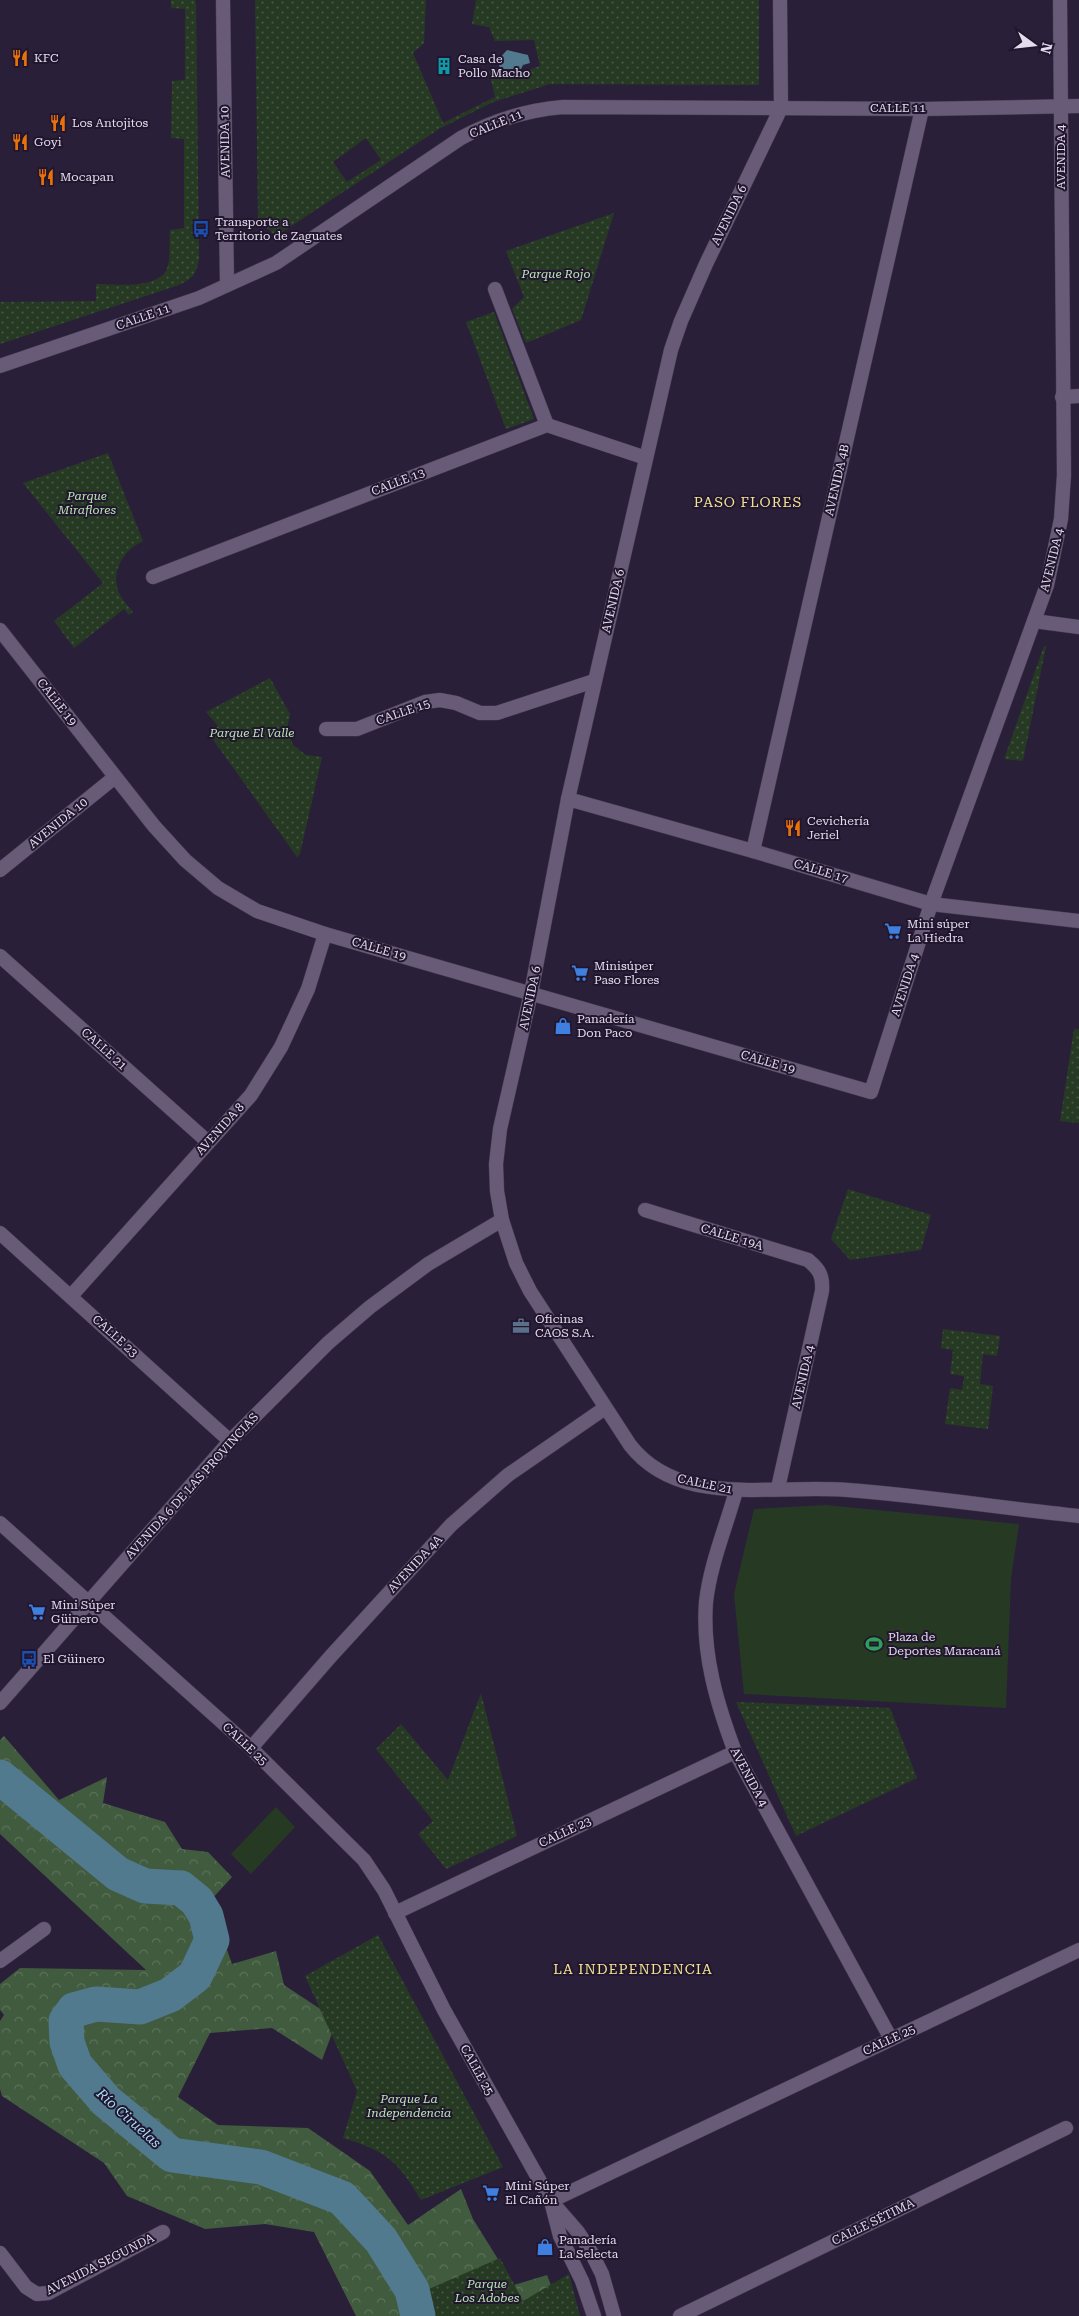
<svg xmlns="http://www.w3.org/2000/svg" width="1079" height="2316" font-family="'Roboto Serif',serif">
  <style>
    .grass { fill: #263a23 }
    .forest { fill: url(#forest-crowns) }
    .park { fill: url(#park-dots); fill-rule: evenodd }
    .water { fill: #517a8f }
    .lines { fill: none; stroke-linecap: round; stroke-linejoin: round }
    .river { stroke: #517a8f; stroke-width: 35 }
    .minor-casing { stroke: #453b50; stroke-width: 15 }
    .minor { stroke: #675b78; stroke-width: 14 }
    .labels { text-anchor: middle; stroke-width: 4; stroke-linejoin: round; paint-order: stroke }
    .poi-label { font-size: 12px; fill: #e3dced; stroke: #21162e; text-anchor: start }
    .street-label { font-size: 12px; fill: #e3dced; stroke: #21162e }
    .park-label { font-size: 12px; font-style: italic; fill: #b9e7b3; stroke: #21162e }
    .neighbourhood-label { font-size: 14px; letter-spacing: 1px; fill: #f2e294; stroke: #21162e }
    .water-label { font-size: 14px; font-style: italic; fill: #a6dcf9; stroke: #21162e }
  </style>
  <defs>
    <pattern id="forest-crowns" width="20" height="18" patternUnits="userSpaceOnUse" patternTransform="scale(1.25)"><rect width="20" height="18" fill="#415b3e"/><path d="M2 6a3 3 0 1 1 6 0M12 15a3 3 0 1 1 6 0" fill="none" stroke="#5c725a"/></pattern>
    <pattern id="park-dots" width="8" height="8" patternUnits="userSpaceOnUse" patternTransform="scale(1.25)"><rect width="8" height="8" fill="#263a23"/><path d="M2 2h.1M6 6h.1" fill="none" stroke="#455643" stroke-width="1.8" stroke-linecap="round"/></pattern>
  </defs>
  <rect width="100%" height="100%" fill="#2a1f39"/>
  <!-- grass -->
  <g class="grass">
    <polygon points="826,1505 1019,1524 1011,1579 1006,1708 744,1694 734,1594 754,1509"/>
    <polygon points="276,1807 295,1827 251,1874 231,1854"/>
  </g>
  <!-- forest -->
  <polygon class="forest" points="4,1736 59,1800 107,1777 103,1803 165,1822 182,1849 208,1852 232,1877 210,1901 232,1964 276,1951 284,1985 337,2020 322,2060 272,2028 210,2033 178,2097 218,2125 308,2128 370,2171 408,2225 461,2189 473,2219 514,2285 547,2275 557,2301 538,2316 356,2316 314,2232 265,2224 205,2229 127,2196 104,2163 2,2096 0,2089 0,2021 4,2015 0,2010 0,1984 20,1968 146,1970 0,1834 0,1740"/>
  <!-- park -->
  <g class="park">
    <path d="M171,0H195L196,4L199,258C197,275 191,280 176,286L0,344V302L96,301V284C115,284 157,290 167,269C171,258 169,242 170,230L184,228V139L171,138L172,81L185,80V9L171,8Z"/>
    <path d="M255,0H426L424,43L413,53L443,123L495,97L489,71L496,69L504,75L512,71L520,73L540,66L534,40L495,41L489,27L472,24L476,0H759V85L550,84L493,102L439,129L276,236L258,220ZM366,138L381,160L347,182L333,162Z"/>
    <polygon points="614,213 581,320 526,343 512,309 524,297 506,251"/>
    <polygon points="494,312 534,419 506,429 466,322"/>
    <path d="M108,453L143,541C124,550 110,571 119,593C122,600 129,607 133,612L129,615L124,609L74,648L54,621L103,583L23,483Z"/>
    <polygon points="1044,646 1046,646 1023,761 1004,759"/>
    <polygon points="270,678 290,714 287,729 293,745 306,755 322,757 300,854 297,857 209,734 218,726 206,712"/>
    <polygon points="1074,1029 1079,1029 1079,1123 1060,1121"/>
    <polygon points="848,1189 931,1215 921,1250 850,1260 831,1239"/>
    <polygon points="943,1329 1000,1336 997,1356 983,1354 980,1384 993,1386 988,1429 945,1424 950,1388 962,1390 964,1376 950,1374 953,1350 941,1348"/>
    <polygon points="481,1693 517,1836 446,1869 418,1834 433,1821 376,1749 401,1724 448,1780"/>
    <polygon points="736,1702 890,1708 917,1778 796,1836"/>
    <path d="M378,1935L503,2167L421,2200C398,2161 386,2151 343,2138L357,2091L305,1976Z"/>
    <polygon points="500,2258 523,2301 569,2274 580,2316 427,2316 422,2292"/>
  </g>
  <!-- water -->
  <polygon class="water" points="507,50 528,55 530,63 523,65 521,69 500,69 498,60"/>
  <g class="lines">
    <!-- river -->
    <polyline class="river" points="0,1777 118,1874 145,1886 181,1888 197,1901 206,1916 212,1940 195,1976 170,1995 140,2007 96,2004 74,2010 66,2021 67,2042 75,2065 106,2101 172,2155 261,2167 342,2198 381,2240 412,2290 418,2316"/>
    <!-- minor casing -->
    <g class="minor-casing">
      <g id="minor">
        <polyline points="223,0 227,285"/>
        <path d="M780,0L781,108L706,264L681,321L671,350L568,799L531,993L500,1129L496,1164L497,1191L502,1220L516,1263L530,1291L630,1445C647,1467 670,1479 697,1485C747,1495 798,1486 848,1490C925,1496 1002,1508 1079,1516"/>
        <polyline points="495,289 547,425"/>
        <path d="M0,366L199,298L276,263L461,138C494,120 526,110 563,107L922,109L1079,106"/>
        <polyline points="1062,397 1079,396"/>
        <polyline points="153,577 547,425 646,458"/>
        <polyline points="1034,621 1079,627"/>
        <polyline points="0,630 154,826 185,860 218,888 257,911 325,934 871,1092 931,904 1047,585 1061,519 1064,475 1060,0"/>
        <polyline points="326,729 357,729 425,702 440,700 456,703 480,713 497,713 594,681"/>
        <polyline points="568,799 753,851 931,904 1079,921"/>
        <polyline points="753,851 922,109"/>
        <polyline points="0,870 115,777"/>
        <polyline points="0,956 208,1142"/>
        <path d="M645,1210L808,1260C820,1270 823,1276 822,1291L778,1488"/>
        <polyline points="0,1233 230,1441"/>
        <polyline points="71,1296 251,1095 281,1047 308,989 325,934"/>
        <path d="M736,1491C726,1527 710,1565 706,1602C702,1654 717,1704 735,1752L891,2039"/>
        <polyline points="0,1523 251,1748 364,1860 384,1890 444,2010 551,2201 578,2232 591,2252 602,2274 614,2316"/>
        <polyline points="0,1703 230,1441 328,1343 370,1307 428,1264 502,1220"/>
        <polyline points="251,1748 331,1656 451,1525 508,1475 605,1408"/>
        <polyline points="395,1913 735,1752"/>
        <polyline points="0,1961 44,1929"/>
        <polyline points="551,2201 1079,1950"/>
        <polyline points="552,2205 560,2236 582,2281 594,2316"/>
        <polyline points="0,2253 26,2287 37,2294 48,2293 163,2232"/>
        <polyline points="680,2316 1066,2128"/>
      </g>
    </g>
    <!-- minor -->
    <use href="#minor" class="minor"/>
  </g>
  <!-- icons -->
  <defs>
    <g id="restaurant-bare" transform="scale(1.35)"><path d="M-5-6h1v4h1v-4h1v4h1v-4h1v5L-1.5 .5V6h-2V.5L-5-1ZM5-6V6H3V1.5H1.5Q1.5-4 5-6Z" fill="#e8710a" stroke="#21162e" stroke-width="2.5" paint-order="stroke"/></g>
    <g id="building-bare" transform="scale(1.35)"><path d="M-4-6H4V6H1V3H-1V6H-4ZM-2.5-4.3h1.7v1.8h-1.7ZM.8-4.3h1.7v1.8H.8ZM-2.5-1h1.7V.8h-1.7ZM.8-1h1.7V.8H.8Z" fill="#0f9aa8" stroke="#21162e" stroke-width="2.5" paint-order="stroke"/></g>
    <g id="bus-bare" transform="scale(1.35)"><path d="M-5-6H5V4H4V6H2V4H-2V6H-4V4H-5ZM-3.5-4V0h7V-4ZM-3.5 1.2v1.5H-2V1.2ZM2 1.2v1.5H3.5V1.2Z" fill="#1a4fb4" stroke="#21162e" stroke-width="2.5" paint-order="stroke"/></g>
    <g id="supermarket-bare" transform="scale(1.35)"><path d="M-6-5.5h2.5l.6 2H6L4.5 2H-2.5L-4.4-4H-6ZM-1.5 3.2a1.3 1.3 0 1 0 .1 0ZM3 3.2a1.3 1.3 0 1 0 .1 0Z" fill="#3f7fe0" stroke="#21162e" stroke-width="2.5" paint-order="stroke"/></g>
    <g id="shop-bare" transform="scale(1.35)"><path d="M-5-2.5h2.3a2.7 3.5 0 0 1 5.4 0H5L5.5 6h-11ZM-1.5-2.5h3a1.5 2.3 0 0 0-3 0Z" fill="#3f7fe0" stroke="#21162e" stroke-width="2.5" paint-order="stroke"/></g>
    <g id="office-bare" transform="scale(1.35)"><path d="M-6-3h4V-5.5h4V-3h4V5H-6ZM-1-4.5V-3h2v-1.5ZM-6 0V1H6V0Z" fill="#5c6f8a" stroke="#21162e" stroke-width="2.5" paint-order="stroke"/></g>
    <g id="stadium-bare" transform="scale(1.35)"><path d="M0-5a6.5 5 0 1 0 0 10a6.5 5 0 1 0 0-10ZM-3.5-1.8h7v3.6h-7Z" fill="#2e9e5b" stroke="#21162e" stroke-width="2.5" paint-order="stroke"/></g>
  </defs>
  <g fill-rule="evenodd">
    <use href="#restaurant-bare" x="20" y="58"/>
    <use href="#building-bare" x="444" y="66"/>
    <use href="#restaurant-bare" x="58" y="123"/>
    <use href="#restaurant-bare" x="20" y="142"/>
    <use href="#restaurant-bare" x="46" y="177"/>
    <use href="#bus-bare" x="201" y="229"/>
    <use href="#restaurant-bare" x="793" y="828"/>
    <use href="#supermarket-bare" x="893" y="931"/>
    <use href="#supermarket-bare" x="580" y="973"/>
    <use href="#shop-bare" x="563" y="1026"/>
    <use href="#office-bare" x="521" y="1326"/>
    <use href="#supermarket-bare" x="37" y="1612"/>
    <use href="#stadium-bare" x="874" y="1644"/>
    <use href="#bus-bare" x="29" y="1659"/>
    <use href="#supermarket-bare" x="491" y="2193"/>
    <use href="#shop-bare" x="545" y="2247"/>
  </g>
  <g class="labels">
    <!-- poi labels -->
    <g class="poi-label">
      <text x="34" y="62">KFC</text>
      <text x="458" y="63">Casa de<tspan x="458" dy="14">Pollo Macho</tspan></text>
      <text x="72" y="127">Los Antojitos</text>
      <text x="34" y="146">Goyi</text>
      <text x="60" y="181">Mocapan</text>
      <text x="215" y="226">Transporte a<tspan x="215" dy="14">Territorio de Zaguates</tspan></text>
      <text x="807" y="825">Cevichería<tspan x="807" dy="14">Jeriel</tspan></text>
      <text x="907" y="928">Mini súper<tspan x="907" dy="14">La Hiedra</tspan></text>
      <text x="594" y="970">Minisúper<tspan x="594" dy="14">Paso Flores</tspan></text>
      <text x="577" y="1023">Panadería<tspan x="577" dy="14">Don Paco</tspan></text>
      <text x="535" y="1323">Oficinas<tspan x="535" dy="14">CAOS S.A.</tspan></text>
      <text x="51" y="1609">Mini Súper<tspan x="51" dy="14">Güinero</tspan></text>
      <text x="888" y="1641">Plaza de<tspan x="888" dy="14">Deportes Maracaná</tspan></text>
      <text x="43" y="1663">El Güinero</text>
      <text x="505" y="2190">Mini Súper<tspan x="505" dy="14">El Cañón</tspan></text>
      <text x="559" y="2244">Panadería<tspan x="559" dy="14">La Selecta</tspan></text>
    </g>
    <!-- street labels -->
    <g class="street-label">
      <text x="898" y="112">CALLE 11</text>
      <text transform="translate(496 124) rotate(-22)" y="4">CALLE 11</text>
      <text transform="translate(225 142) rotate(-91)" y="4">AVENIDA 10</text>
      <text transform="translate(1061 157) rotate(-90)" y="4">AVENIDA 4</text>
      <text transform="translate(729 215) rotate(-64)" y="4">AVENIDA 6</text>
      <text transform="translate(143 317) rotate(-19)" y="4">CALLE 11</text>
      <text transform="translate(837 480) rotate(-77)" y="4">AVENIDA 4B</text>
      <text transform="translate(398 482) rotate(-21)" y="4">CALLE 13</text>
      <text transform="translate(1052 560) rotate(-76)" y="4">AVENIDA 4</text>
      <text transform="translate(613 601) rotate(-77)" y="4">AVENIDA 6</text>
      <text transform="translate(57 702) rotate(52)" y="4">CALLE 19</text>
      <text transform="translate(403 712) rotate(-19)" y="4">CALLE 15</text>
      <text transform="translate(58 823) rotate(-39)" y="4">AVENIDA 10</text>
      <text transform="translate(821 871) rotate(17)" y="4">CALLE 17</text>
      <text transform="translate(379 949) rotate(16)" y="4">CALLE 19</text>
      <text transform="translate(905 985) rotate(-72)" y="4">AVENIDA 4</text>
      <text transform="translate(530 998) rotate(-78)" y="4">AVENIDA 6</text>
      <text transform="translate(104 1049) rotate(42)" y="4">CALLE 21</text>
      <text transform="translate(768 1062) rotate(16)" y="4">CALLE 19</text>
      <text transform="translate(220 1129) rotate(-48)" y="4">AVENIDA 8</text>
      <text transform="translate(732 1237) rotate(17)" y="4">CALLE 19A</text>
      <text transform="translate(115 1336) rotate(42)" y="4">CALLE 23</text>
      <text transform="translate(803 1377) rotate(-77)" y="4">AVENIDA 4</text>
      <text transform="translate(705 1484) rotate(12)" y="4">CALLE 21</text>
      <text transform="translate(192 1486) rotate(-48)" y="4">AVENIDA 6 DE LAS PROVINCIAS</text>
      <text transform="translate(415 1564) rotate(-47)" y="4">AVENIDA 4A</text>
      <text transform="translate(245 1744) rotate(43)" y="4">CALLE 25</text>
      <text transform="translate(749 1777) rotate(62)" y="4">AVENIDA 4</text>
      <text transform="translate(565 1832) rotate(-25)" y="4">CALLE 23</text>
      <text transform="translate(889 2040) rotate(-25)" y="4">CALLE 25</text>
      <text transform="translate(477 2070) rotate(61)" y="4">CALLE 25</text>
      <text transform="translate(873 2222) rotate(-26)" y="4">CALLE SÉTIMA</text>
      <text transform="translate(100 2264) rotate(-27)" y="4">AVENIDA SEGUNDA</text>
    </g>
    <!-- park labels -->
    <g class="park-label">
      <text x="556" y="278">Parque Rojo</text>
      <text x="87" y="500">Parque<tspan x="87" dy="14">Miraflores</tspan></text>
      <text x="252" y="737">Parque El Valle</text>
      <text x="409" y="2103">Parque La<tspan x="409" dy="14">Independencia</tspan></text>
      <text x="487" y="2288">Parque<tspan x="487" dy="14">Los Adobes</tspan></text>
    </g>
    <!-- neighbourhood labels -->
    <g class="neighbourhood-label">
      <text x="748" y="507">PASO FLORES</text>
      <text x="633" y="1974">LA INDEPENDENCIA</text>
    </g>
    <!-- water labels -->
    <g class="water-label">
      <text transform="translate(129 2118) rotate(42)" y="5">Río Ciruelas</text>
    </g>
  </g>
  <!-- north arrow -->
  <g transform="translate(1034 45) rotate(105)" stroke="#21162e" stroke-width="4" paint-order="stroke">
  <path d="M0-4L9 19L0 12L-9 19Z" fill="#e3dced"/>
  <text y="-8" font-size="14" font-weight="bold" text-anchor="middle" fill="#e3dced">N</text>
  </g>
</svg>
